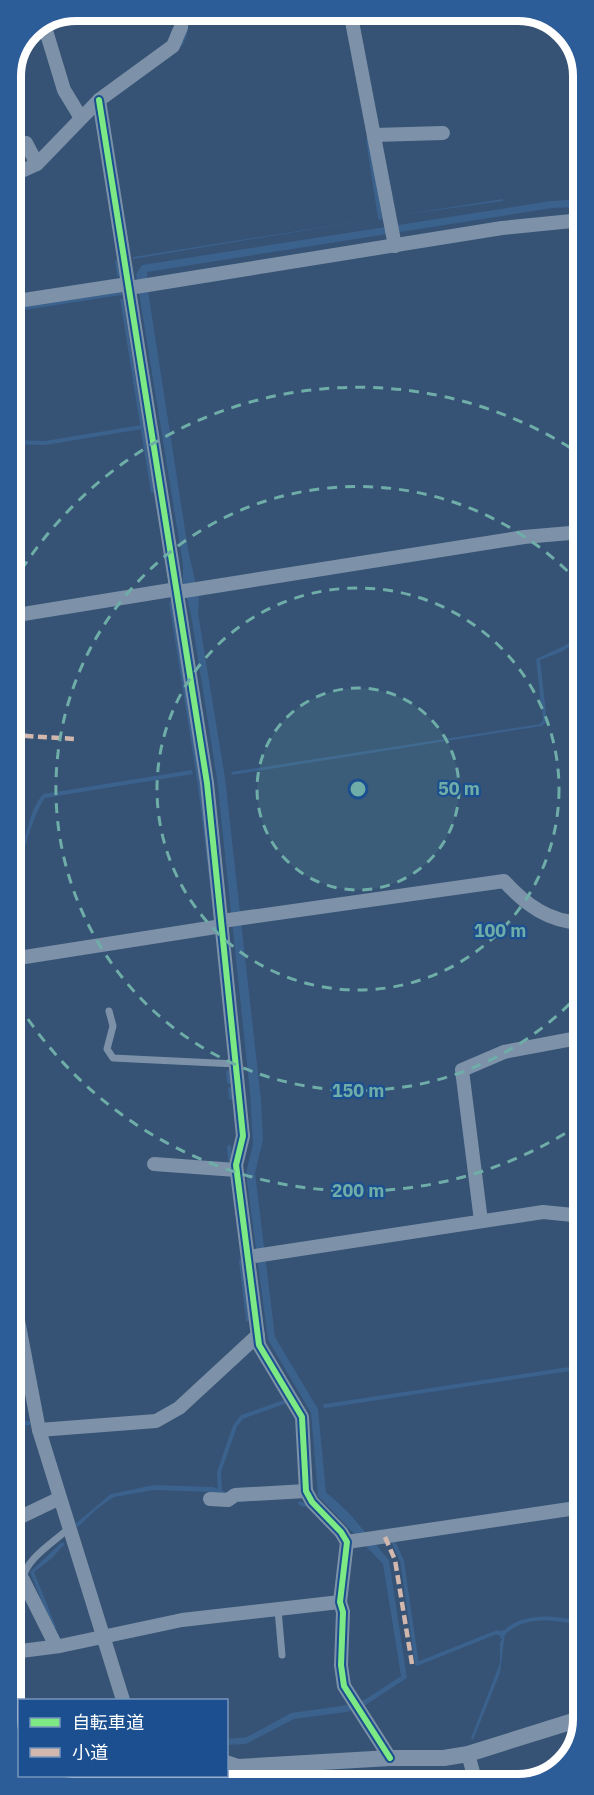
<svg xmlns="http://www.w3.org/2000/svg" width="594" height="1795" font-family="'IBM Plex Sans','Noto Sans JP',sans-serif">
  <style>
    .water { fill: #3b618d }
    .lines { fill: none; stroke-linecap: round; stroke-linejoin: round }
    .stream { stroke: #3b618d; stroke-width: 4 }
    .service { stroke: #7d92a8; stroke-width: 7 }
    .minor { stroke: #7d92a8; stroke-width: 14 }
    .tertiary { stroke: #7d92a8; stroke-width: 16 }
    .quiet { stroke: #d1b7ad; stroke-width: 4.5; stroke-dasharray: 9 4.5; stroke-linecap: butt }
    .cycleway-casing { stroke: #1b4f8f; stroke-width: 10 }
    .cycleway { stroke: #7ce984; stroke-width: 6 }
    .ring { fill: none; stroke: #6fada8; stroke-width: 3; stroke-dasharray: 10 8 }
    .rim { fill: none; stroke: #fff; stroke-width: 8 }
    .centre { fill: #6fada8; stroke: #1b4f8f; stroke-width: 3 }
    .ring-label { font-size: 18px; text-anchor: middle; font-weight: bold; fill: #6fada8; stroke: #1b4f8f; stroke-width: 4.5; stroke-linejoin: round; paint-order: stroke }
  </style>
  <rect width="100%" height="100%" fill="#365274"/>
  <!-- water -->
  <g class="water">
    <polygon points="503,199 503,201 395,216"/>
    <polygon points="582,199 582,207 552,208 147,272 149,297 188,549 199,598 198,613 225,778 261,1100 263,1140 255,1173 275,1337 318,1409 326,1492 348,1512 389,1560 407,1678 364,1706 347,1712 294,1719 246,1744 227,1745 227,1739 247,1737 291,1713 348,1705 366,1699 401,1676 383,1564 318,1496 311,1413 268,1340 246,1173 253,1144 250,1093 217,779 191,615 183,582 183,565 136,274 142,265 551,201"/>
    <polygon points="380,218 133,259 133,257"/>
    <polygon points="120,299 123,299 154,493 151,493"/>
    <polygon points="171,601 201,784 214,919 198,786 169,602"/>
    <polygon points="582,634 582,638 563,651 540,660 547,722 542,726 232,775 231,772 540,724 543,720 536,659 564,646"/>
    <path d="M192,770L193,774L45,798C29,821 30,845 12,871C12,860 20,854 23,844C29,826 30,810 43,794Z"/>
    <polygon points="154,1485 213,1487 226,1492 222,1496 212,1492 154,1490 114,1497 98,1508 78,1527 75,1524 111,1494"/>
    <polygon points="62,1542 65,1544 51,1559 34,1572 56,1627 53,1629 30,1572"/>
    <polygon points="503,1630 505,1633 500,1673 473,1740 471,1738 500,1663 500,1642 503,1639 501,1639 499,1632"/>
  </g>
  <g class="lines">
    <!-- stream -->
    <g class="stream">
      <polyline points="181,44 185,35 189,11"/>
      <polyline points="368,139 380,218"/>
      <polyline points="117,262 119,275"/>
      <polyline points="11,310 121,293"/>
      <polyline points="11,442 45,443 142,427"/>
      <polyline points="228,1072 229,1082"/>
      <polyline points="230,1089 231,1098"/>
      <polyline points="229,1147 230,1159"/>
      <polyline points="241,1261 248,1320"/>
      <polyline points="12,1383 19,1369"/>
      <polyline points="325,1406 583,1367"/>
      <polyline points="12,1424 31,1423"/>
      <polyline points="220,1492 219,1472 235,1426 242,1417 284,1402"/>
      <polyline points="300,1503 304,1505"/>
      <polyline points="393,1541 402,1561 417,1664 497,1632 502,1635"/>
      <path d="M502,1635C522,1612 558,1618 583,1624"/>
      <polyline points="276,1783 280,1773"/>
    </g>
    <!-- service -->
    <g class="service">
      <polyline points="109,1011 113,1026 107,1049 113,1058 236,1064"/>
      <path d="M12,1579L23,1580C24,1560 54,1542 68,1529"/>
      <polyline points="278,1610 282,1655"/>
      <polyline points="13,1702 20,1728"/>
    </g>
    <!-- minor -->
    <g class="minor">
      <polyline points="350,11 395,246"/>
      <polyline points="44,24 64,90 81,118"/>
      <polyline points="41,25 90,11"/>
      <polyline points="99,100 207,783 243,1136 236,1165 259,1345 302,1417 306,1491 312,1502 341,1532 347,1542 340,1602 343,1612 341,1665 344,1686 390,1758"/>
      <polyline points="374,135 443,133"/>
      <polyline points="26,143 37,164"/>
      <polyline points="11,176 37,164 99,100 173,46 181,27 182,11"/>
      <polyline points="129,288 502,228 582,220"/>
      <polyline points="11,302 128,284"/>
      <polyline points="178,592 524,537 582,532"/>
      <polyline points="11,616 177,589"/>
      <polyline points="581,776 582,776"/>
      <path d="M222,921L504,881C526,905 549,922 582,923"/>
      <polyline points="12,959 222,926"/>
      <polyline points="154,1164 236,1170"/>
      <polyline points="481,1221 462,1070 504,1052 583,1037"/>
      <polyline points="248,1257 543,1212 583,1216"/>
      <polyline points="12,1289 39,1430 123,1700"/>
      <polyline points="39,1430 156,1421 179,1408 258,1335"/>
      <polyline points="210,1499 228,1500 235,1495 306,1491"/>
      <polyline points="12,1521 58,1499"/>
      <polyline points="347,1542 583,1507"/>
      <polyline points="23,1580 56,1646"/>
      <polyline points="13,1652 60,1646 182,1620 340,1602"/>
      <polyline points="468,1754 476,1783"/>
    </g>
    <!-- tertiary -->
    <g class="tertiary">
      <polyline points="226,1763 238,1767 390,1758 444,1758 468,1754 583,1718"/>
      <polyline points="78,1784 81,1776"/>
    </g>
    <!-- quiet -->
    <g class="quiet">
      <polyline points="363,11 364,12"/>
      <polyline points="11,735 75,739"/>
      <polyline points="385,1537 395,1560 412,1664"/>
    </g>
    <!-- cycleway casing -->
    <g class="cycleway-casing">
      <polyline id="cycleway" points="99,100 207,783 243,1136 236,1165 259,1345 302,1417 306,1491 312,1502 341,1532 347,1542 340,1602 343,1612 341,1665 344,1686 390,1758"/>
    </g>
    <!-- cycleway -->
    <use href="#cycleway" class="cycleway"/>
  </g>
  <!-- distance rings -->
  <circle cx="358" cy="789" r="101" fill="#6fada8" fill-opacity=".12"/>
  <g class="ring">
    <circle cx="358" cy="789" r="101"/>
    <circle cx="358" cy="789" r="201"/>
    <path d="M582 991A302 302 0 1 1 581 585"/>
    <path d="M580 1124A402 402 0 0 1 13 996M12 585A402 402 0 0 1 580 454"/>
  </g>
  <!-- crop -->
  <path d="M0 0H594V1795H0ZM76 21H518A55 55 0 0 1 573 76V1719A55 55 0 0 1 518 1774H76A55 55 0 0 1 21 1719V76A55 55 0 0 1 76 21Z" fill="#2d5d98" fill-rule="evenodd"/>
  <path class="rim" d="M76 21H518A55 55 0 0 1 573 76V1719A55 55 0 0 1 518 1774H76A55 55 0 0 1 21 1719V76A55 55 0 0 1 76 21Z"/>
  <circle cx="358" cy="789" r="9" class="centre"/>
  <g class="ring-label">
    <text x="459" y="795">50 m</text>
    <text x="500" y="937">100 m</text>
    <text x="358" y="1097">150 m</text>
    <text x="358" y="1197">200 m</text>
  </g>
  <!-- legend -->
  <rect x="18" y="1699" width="210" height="78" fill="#1b4f8f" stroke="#7695bc" stroke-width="1.5"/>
  <rect x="30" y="1718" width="30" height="9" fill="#7ce984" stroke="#7695bc" stroke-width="1.5"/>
  <text x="72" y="1729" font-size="18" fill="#ffffff">自転車道</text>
  <rect x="30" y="1748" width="30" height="9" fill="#d1b7ad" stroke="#7695bc" stroke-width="1.5"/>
  <text x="72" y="1759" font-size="18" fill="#ffffff">小道</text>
</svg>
